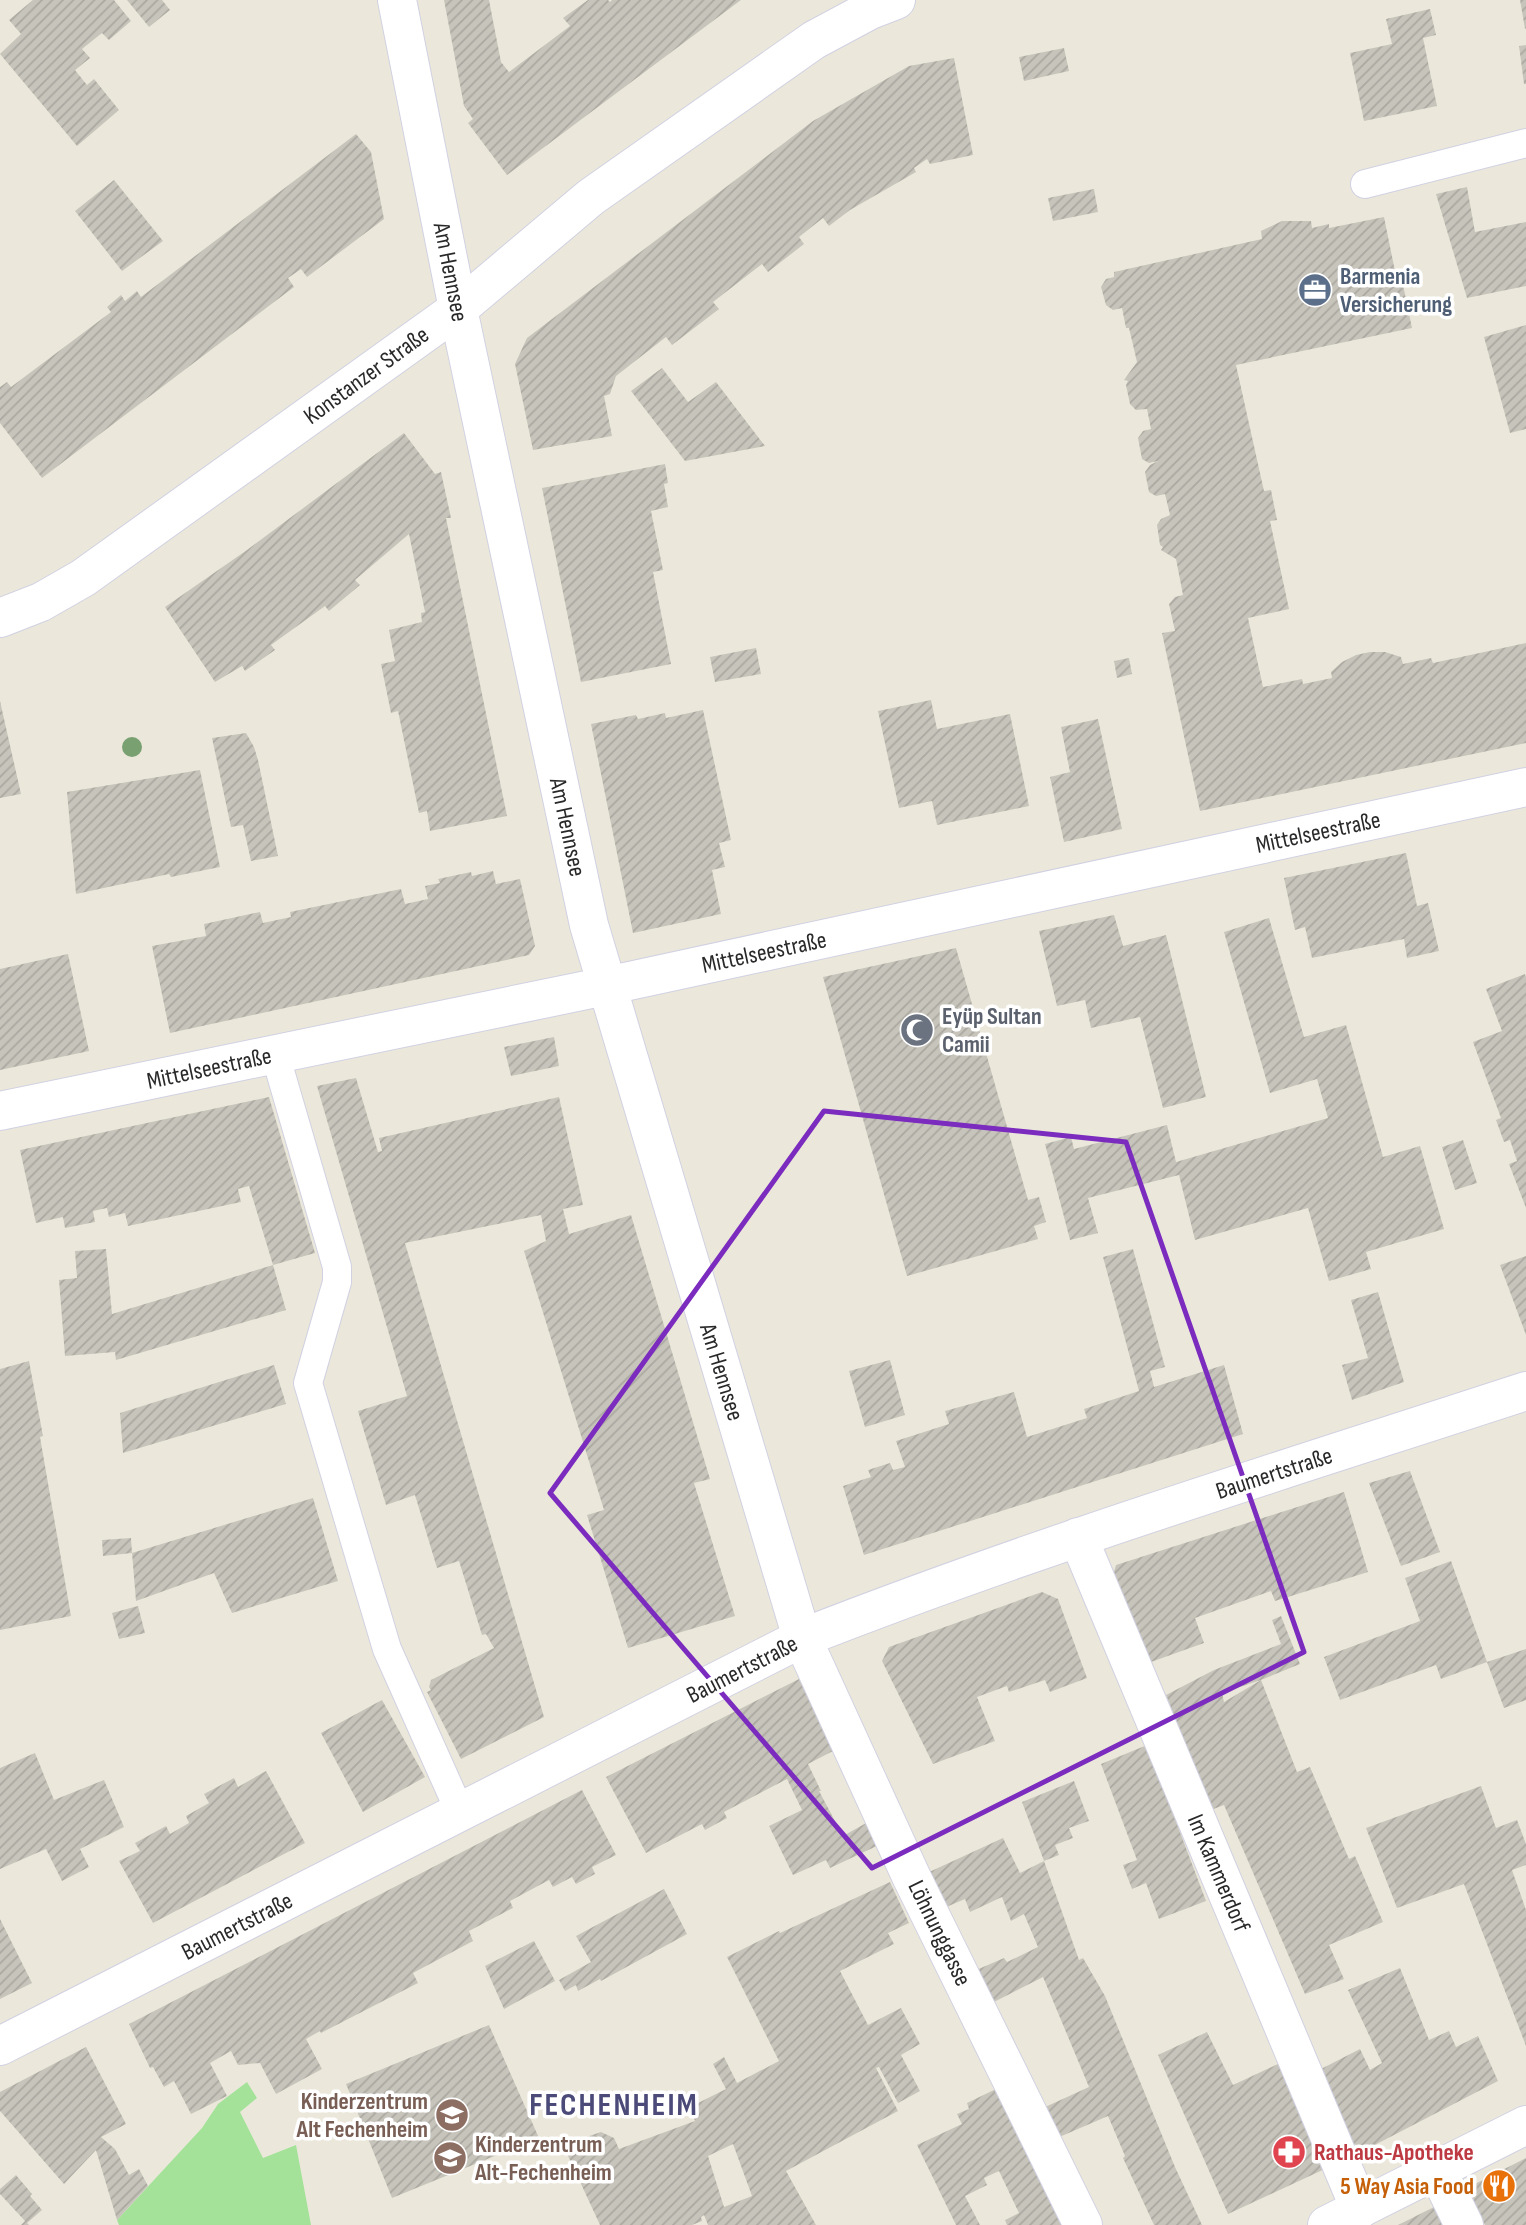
<svg xmlns="http://www.w3.org/2000/svg" width="1526" height="2225" font-family="'Sofia Sans Condensed',sans-serif">
  <style>
    .park { fill: #a3e298 }
    .building { fill: url(#building-hatch); fill-rule: evenodd }
    .lines { fill: none; stroke-linecap: round; stroke-linejoin: round }
    .lane-casing { stroke: #d1d1e2; stroke-width: 30 }
    .street-casing { stroke: #d1d1e2; stroke-width: 40 }
    .secondary-casing { stroke: #d1d1e2; stroke-width: 40 }
    .lane { stroke: #fff; stroke-width: 28 }
    .street { stroke: #fff; stroke-width: 38 }
    .secondary { stroke: #fff; stroke-width: 38 }
    .tree { fill: #79a071 }
    .marked { fill: none; stroke: #7b2cbf; stroke-width: 5; stroke-linejoin: round }
    .labels { text-anchor: middle; stroke-width: 7; stroke-linejoin: round; paint-order: stroke }
    .street-label { font-size: 24px; fill: #292929; stroke: #fff }
    .service-label { font-size: 24px; font-weight: bold; fill: #4e5e75; stroke: #fff; text-anchor: start }
    .worship-label { font-size: 24px; font-weight: bold; fill: #5b616d; stroke: #fff; text-anchor: start }
    .education-label { font-size: 24px; font-weight: bold; fill: #785e54; stroke: #fff; text-anchor: end }
    .health-label { font-size: 24px; font-weight: bold; fill: #be3a42; stroke: #fff; text-anchor: start }
    .food-label { font-size: 24px; font-weight: bold; fill: #c56008; stroke: #fff; text-anchor: end }
    .district-label { font-size: 32px; font-weight: bold; letter-spacing: 2px; fill: #4b4a79; stroke: #fff }
  </style>
  <defs>
    <pattern id="building-hatch" width="6" height="6" patternUnits="userSpaceOnUse" patternTransform="scale(1.75)"><rect width="6" height="6" fill="#c7c4bb"/><path d="M-1 1l2-2M0 6l6-6M5 7l2-2" fill="none" stroke="#aba8a1"/></pattern>
  </defs>
  <rect width="100%" height="100%" fill="#ebe8db"/>
  <!-- park -->
  <polygon class="park" points="247,2082 257,2098 240,2112 263,2158 296,2145 311,2225 119,2225 117,2220 202,2128 218,2104"/>
  <!-- building -->
  <g class="building">
    <polygon points="33,0 114,0 131,21 109,40 102,33 82,49 90,58 75,70 87,85 94,79 119,110 77,146 0,54 21,34 9,20"/>
    <polygon points="127,0 162,0 170,10 149,27"/>
    <polygon points="444,0 489,0 501,62 509,72 570,26 563,18 588,0 608,0 610,2 612,0 741,0 507,175 468,123 473,119 464,106"/>
    <polygon points="1520,0 1526,0 1526,28 1525,29"/>
    <polygon points="1430,9 1436,35 1423,38 1437,106 1364,121 1350,53 1392,44 1386,19"/>
    <polygon points="1526,45 1526,84 1524,84 1519,46"/>
    <polygon points="1064,48 1069,71 1024,81 1019,57"/>
    <polygon points="954,58 973,155 930,164 927,159 914,168 916,172 850,210 829,226 823,218 799,237 804,244 768,272 762,264 713,302 719,309 672,345 666,337 616,376 610,394 604,396 612,436 533,450 515,364 527,338 813,121 909,66"/>
    <polygon points="356,134 371,152 384,219 307,277 301,269 288,278 294,287 42,478 0,423 0,387 7,382 11,387 111,312 107,307 121,295 125,301 137,291 141,297"/>
    <polygon points="114,180 163,241 122,271 75,211"/>
    <polygon points="1467,187 1475,232 1526,222 1526,286 1467,298 1436,194"/>
    <polygon points="1094,189 1098,212 1053,221 1048,198"/>
    <polygon points="1384,217 1397,281 1402,280 1412,328 1236,365 1264,491 1271,490 1277,520 1270,521 1289,609 1248,618 1263,687 1302,679 1303,684 1332,678 1331,672 1342,662 1356,655 1370,652 1385,652 1401,657 1403,664 1431,658 1433,663 1526,643 1526,743 1200,811 1162,633 1175,631 1169,604 1175,597 1183,595 1176,559 1161,550 1163,547 1160,545 1157,525 1161,519 1170,515 1165,494 1156,496 1149,492 1145,472 1150,465 1158,461 1149,463 1142,459 1138,438 1143,431 1151,429 1147,409 1136,410 1130,404 1126,385 1128,381 1124,380 1137,362 1129,328 1126,328 1122,308 1113,310 1106,305 1101,287 1106,279 1114,277 1114,272 1262,239 1261,231 1282,221 1311,221 1312,228 1329,224 1329,228"/>
    <polygon points="1526,325 1526,429 1510,433 1484,337"/>
    <polygon points="662,368 688,402 716,382 765,446 685,461 631,391"/>
    <polygon points="404,433 435,474 441,472 451,518 446,518 507,816 430,831 427,811 419,813 398,711 391,713 381,664 395,661 389,630 422,622 421,613 425,612 409,534 355,580 360,585 329,611 325,606 271,645 275,650 245,671 242,666 215,682 165,607 247,550"/>
    <polygon points="665,464 668,483 664,484 668,507 651,511 663,570 653,572 671,664 581,682 542,488"/>
    <polygon points="756,648 761,674 715,682 710,657"/>
    <polygon points="1129,658 1132,674 1117,678 1114,661"/>
    <polygon points="931,700 937,729 1010,714 1029,806 937,825 932,801 899,808 878,711"/>
    <polygon points="0,701 21,794 0,798"/>
    <polygon points="703,710 731,840 719,843 725,867 712,870 721,914 633,933 591,724 636,715 638,719 665,713 666,718"/>
    <polygon points="1098,719 1122,829 1064,842 1050,777 1070,772 1061,727"/>
    <polygon points="246,733 254,747 258,760 278,856 251,861 243,825 231,827 212,738"/>
    <polygon points="200,770 220,867 171,877 169,874 76,894 67,792"/>
    <polygon points="1406,853 1417,906 1428,903 1439,951 1407,958 1404,939 1312,958 1305,927 1295,930 1284,878"/>
    <polygon points="493,871 496,884 520,879 535,946 529,955 170,1033 152,946 206,936 204,924 260,912 263,923 291,917 290,912 401,889 405,904 428,899 425,886 440,883 438,879 471,872 472,876"/>
    <polygon points="1114,915 1123,946 1166,935 1206,1097 1163,1108 1140,1017 1091,1028 1085,1000 1057,1006 1039,931"/>
    <polygon points="1269,918 1304,1037 1346,1025 1383,1157 1420,1146 1444,1229 1366,1252 1371,1269 1329,1281 1308,1208 1195,1240 1179,1175 1088,1198 1098,1233 1070,1240 1045,1144 1071,1137 1074,1149 1167,1125 1176,1162 1328,1118 1317,1079 1270,1093 1224,932"/>
    <polygon points="956,948 1028,1200 1039,1197 1046,1222 1034,1226 1038,1239 907,1276 823,977"/>
    <polygon points="68,954 89,1051 0,1070 0,969"/>
    <polygon points="1525,974 1526,977 1526,1208 1509,1164 1517,1161 1510,1140 1504,1142 1496,1120 1501,1118 1473,1042 1502,1031 1486,989"/>
    <polygon points="554,1037 559,1066 511,1076 504,1047"/>
    <polygon points="356,1078 378,1152 382,1151 379,1138 559,1097 583,1205 563,1209 569,1234 631,1215 710,1479 694,1483 735,1616 628,1648 587,1515 604,1510 524,1251 546,1241 541,1215 405,1243 544,1717 461,1759 427,1692 431,1690 429,1687 431,1680 494,1648 486,1634 482,1635 459,1561 437,1568 415,1495 386,1505 358,1411 407,1396 317,1086"/>
    <polygon points="269,1097 315,1253 273,1265 249,1186 238,1189 241,1202 128,1226 125,1213 109,1217 107,1208 93,1211 95,1222 65,1228 63,1217 36,1223 20,1150"/>
    <polygon points="1463,1140 1477,1183 1455,1190 1442,1147"/>
    <polygon points="106,1249 112,1314 273,1265 286,1310 116,1360 115,1352 65,1356 59,1280 77,1278 75,1251"/>
    <polygon points="1133,1249 1165,1367 1150,1371 1154,1387 1224,1365 1243,1434 864,1555 843,1486 871,1477 868,1470 890,1463 893,1470 905,1467 896,1441 949,1424 945,1411 1014,1392 1027,1437 1087,1418 1084,1409 1139,1391 1103,1257"/>
    <polygon points="1526,1256 1526,1335 1500,1265"/>
    <polygon points="1378,1292 1404,1382 1352,1400 1342,1365 1368,1358 1351,1300"/>
    <polygon points="890,1360 905,1415 865,1427 849,1371"/>
    <polygon points="29,1361 43,1436 40,1437 71,1616 0,1630 0,1369"/>
    <polygon points="274,1365 286,1404 123,1453 120,1413"/>
    <polygon points="1410,1471 1440,1552 1401,1566 1369,1483"/>
    <polygon points="1344,1492 1368,1572 1275,1601 1271,1591 1195,1618 1204,1643 1151,1662 1113,1575 1116,1565"/>
    <polygon points="313,1498 338,1581 232,1613 214,1573 136,1601 132,1553"/>
    <polygon points="131,1538 132,1553 103,1556 102,1540"/>
    <polygon points="1451,1561 1487,1662 1441,1679 1436,1665 1340,1700 1324,1657 1420,1621 1405,1578"/>
    <polygon points="1042,1592 1058,1599 1087,1678 1050,1692 1045,1680 1009,1692 1007,1686 977,1697 995,1741 933,1764 882,1661 889,1647"/>
    <polygon points="138,1606 145,1633 119,1639 112,1613"/>
    <path d="M1281,1616L1300,1664L1261,1680L1297,1772L1310,1767L1349,1859L1355,1856L1383,1922L1329,1945L1344,1979L1305,1994L1224,1805L1211,1810L1166,1695L1214,1670L1281,1644L1272,1620ZM1261,1680L1224,1702L1222,1693Z"/>
    <polygon points="1526,1649 1526,1700 1504,1708 1487,1662"/>
    <polygon points="799,1679 833,1751 808,1764 821,1791 819,1791 843,1836 868,1822 879,1845 830,1868 826,1860 793,1875 769,1826 802,1810 787,1779 724,1812 727,1818 705,1830 702,1824 646,1853 606,1777"/>
    <polygon points="382,1700 425,1777 363,1812 321,1733"/>
    <polygon points="1147,1745 1206,1901 1159,1919 1146,1883 1132,1889 1123,1865 1137,1860 1101,1764"/>
    <polygon points="35,1753 54,1800 104,1780 124,1827 80,1849 89,1867 62,1881 46,1849 0,1869 0,1768"/>
    <polygon points="266,1771 305,1843 153,1923 119,1861 140,1851 135,1843 166,1826 170,1834 189,1823 186,1816 209,1803 204,1794 234,1778 238,1787"/>
    <polygon points="1074,1781 1089,1821 1069,1828 1073,1838 1055,1845 1059,1855 1044,1861 1022,1802"/>
    <polygon points="1481,1786 1496,1828 1517,1820 1526,1844 1526,1865 1512,1870 1526,1910 1526,2046 1464,1884 1397,1908 1366,1828"/>
    <polygon points="582,1790 616,1855 592,1867 595,1874 576,1884 572,1877 553,1887 549,1880 510,1901 513,1908 469,1931 473,1941 413,1973 418,1983 321,2033 320,2031 306,2039 322,2069 276,2094 260,2063 238,2065 231,2051 210,2063 227,2096 191,2114 174,2081 164,2087 153,2067 150,2068 129,2024"/>
    <polygon points="1003,1838 1020,1873 1044,1861 1079,1960 1083,1958 1105,1996 1175,2167 1202,2225 1154,2225 1123,2158 1125,2156 1108,2116 1057,2138 1043,2108 1089,2087 1043,1977 990,2004 974,1971 1004,1958 1007,1962 1038,1947 1024,1914 1011,1921 1002,1897 970,1912 965,1899 944,1908 927,1873"/>
    <path d="M890,1882L909,1923L888,1933L894,1944L840,1971L868,2025L901,2008L920,2044L901,2055L920,2091L898,2103L879,2067L876,2068L898,2111L786,2171L816,2225H708L704,2215L701,2217L702,2221L692,2225H600L563,2145L601,2132L614,2138L619,2149L695,2121L690,2107L726,2089L713,2064L724,2057L737,2083L779,2061L727,1957L779,1931L780,1933ZM733,2144L752,2196L724,2207L708,2156Z"/>
    <polygon points="664,1889 687,1934 601,1981 600,1979 578,1991 576,1985 565,1991 559,1980 591,1962 576,1936"/>
    <polygon points="0,1919 32,1983 0,1999"/>
    <polygon points="534,1941 555,1981 504,2009 485,1966"/>
    <polygon points="1400,1968 1429,2040 1449,2031 1456,2047 1478,2036 1498,2081 1367,2149 1351,2143 1321,2069 1360,2049 1370,2070 1382,2063 1348,1990"/>
    <polygon points="489,2025 539,2138 392,2198 346,2084"/>
    <polygon points="1207,2032 1233,2085 1280,2063 1327,2168 1228,2214 1158,2055"/>
    <polygon points="86,2047 126,2124 101,2137 115,2149 129,2175 139,2169 148,2186 117,2220 96,2150 64,2184 0,2111 0,2092"/>
    <polygon points="1000,2087 1065,2225 1007,2225 1005,2220 1019,2213 999,2171 984,2178 987,2185 965,2196 980,2225 956,2225 917,2145 962,2124 957,2114 969,2109 967,2103"/>
    <polygon points="1526,2158 1526,2225 1485,2225 1465,2189"/>
    <polygon points="16,2175 32,2194 30,2196 42,2210 27,2223 29,2225 21,2225 25,2221 0,2194 0,2189"/>
    <polygon points="1436,2206 1445,2225 1398,2225"/>
  </g>
  <g class="lines">
    <!-- lane casing -->
    <g class="lane-casing">
      <g id="lane">
        <polyline points="1365,184 1526,143"/>
        <polyline points="275,1054 337,1267 337,1282 308,1383 387,1649 460,1812"/>
      </g>
    </g>
    <!-- street casing -->
    <g class="street-casing">
      <g id="street">
        <polyline points="397,0 458,309 589,925 802,1638 911,1876 1083,2225"/>
        <polyline points="0,618 41,602 83,578 458,309 591,197 814,40 870,10 896,0"/>
        <polyline points="0,1111 606,986 1526,787"/>
        <polyline points="1078,1537 1360,2209"/>
        <polyline points="1437,2170 1464,2225"/>
      </g>
    </g>
    <!-- secondary casing -->
    <g class="secondary-casing">
      <g id="secondary">
        <path d="M0,2046L802,1638C1039,1545 1284,1470 1526,1391"/>
        <polyline points="1327,2225 1526,2125"/>
      </g>
    </g>
    <!-- lane -->
    <use href="#lane" class="lane"/>
    <!-- street -->
    <use href="#street" class="street"/>
    <!-- secondary -->
    <use href="#secondary" class="secondary"/>
  </g>
  <!-- trees -->
  <circle class="tree" cx="132" cy="747" r="10"/>
  <!-- marked area -->
  <path class="marked" d="M824,1111L1126,1142L1304,1652L872,1868L550,1493Z"/>
  <!-- icons -->
  <defs>
    <g id="office-disc" transform="scale(1.75)"><circle r="9.5" fill="#5c6f8a" stroke="#fff"/><path d="M-6-3h4V-5.5h4V-3h4V5H-6ZM-1-4.5V-3h2v-1.5ZM-6 0V1H6V0Z" fill="#fff"/></g>
    <g id="mosque-disc" transform="scale(1.75)"><circle r="9.5" fill="#6b7280" stroke="#fff"/><path d="M3.5-4.9A6 6 0 1 0 3.5 4.9A5 5 0 1 1 3.5-4.9Z" fill="#fff"/></g>
    <g id="school-disc" transform="scale(1.75)"><circle r="9.5" fill="#8d6e63" stroke="#fff"/><path d="M0-5L7-2L0 1L-7-2ZM-4 1L0 2.5L4 1V4Q0 6-4 4Z" fill="#fff"/></g>
    <g id="pharmacy-disc" transform="scale(1.75)"><circle r="9.5" fill="#e0444e" stroke="#fff"/><path d="M-2-6h4v4h4v4h-4v4h-4v-4h-4v-4h4Z" fill="#fff"/></g>
    <g id="restaurant-disc" transform="scale(1.75)"><circle r="9.5" fill="#e8710a" stroke="#fff"/><path d="M-5-6h1v4h1v-4h1v4h1v-4h1v5L-1.5 .5V6h-2V.5L-5-1ZM5-6V6H3V1.5H1.5Q1.5-4 5-6Z" fill="#fff"/></g>
  </defs>
  <g fill-rule="evenodd">
    <use href="#office-disc" x="1315" y="290"/>
    <use href="#mosque-disc" x="917" y="1030"/>
    <use href="#school-disc" x="452" y="2115"/>
    <use href="#pharmacy-disc" x="1289" y="2152"/>
    <use href="#school-disc" x="450" y="2158"/>
    <use href="#restaurant-disc" x="1499" y="2186"/>
  </g>
  <g class="labels">
    <!-- street labels -->
    <g class="street-label">
      <text transform="translate(451 272) rotate(79)" y="8">Am Hennsee</text>
      <text transform="translate(366 375) rotate(-36)" y="8">Konstanzer Straße</text>
      <text transform="translate(568 827) rotate(78)" y="8">Am Hennsee</text>
      <text transform="translate(1318 832) rotate(-12)" y="8">Mittelseestraße</text>
      <text transform="translate(764 952) rotate(-12)" y="8">Mittelseestraße</text>
      <text transform="translate(209 1068) rotate(-12)" y="8">Mittelseestraße</text>
      <text transform="translate(722 1372) rotate(73)" y="8">Am Hennsee</text>
      <text transform="translate(1274 1473) rotate(-18)" y="8">Baumertstraße</text>
      <text transform="translate(742 1669) rotate(-27)" y="8">Baumertstraße</text>
      <text transform="translate(1219 1873) rotate(67)" y="8">Im Kammerdorf</text>
      <text transform="translate(237 1926) rotate(-27)" y="8">Baumertstraße</text>
      <text transform="translate(940 1933) rotate(64)" y="8">Löhnunggasse</text>
    </g>
    <!-- service labels -->
    <g class="service-label">
      <text x="1340" y="284">Barmenia<tspan x="1340" dy="28">Versicherung</tspan></text>
    </g>
    <!-- worship labels -->
    <g class="worship-label">
      <text x="942" y="1024">Eyüp Sultan<tspan x="942" dy="28">Camii</tspan></text>
    </g>
    <!-- education labels -->
    <g class="education-label">
      <text x="428" y="2109">Kinderzentrum<tspan x="428" dy="28">Alt Fechenheim</tspan></text>
      <text x="475" y="2152" text-anchor="start">Kinderzentrum<tspan x="475" dy="28">Alt-Fechenheim</tspan></text>
    </g>
    <!-- health labels -->
    <g class="health-label">
      <text x="1314" y="2160">Rathaus-Apotheke</text>
    </g>
    <!-- food labels -->
    <g class="food-label">
      <text x="1474" y="2194">5 Way Asia Food</text>
    </g>
    <!-- district labels -->
    <g class="district-label">
      <text x="614" y="2115">FECHENHEIM</text>
    </g>
  </g>
</svg>
